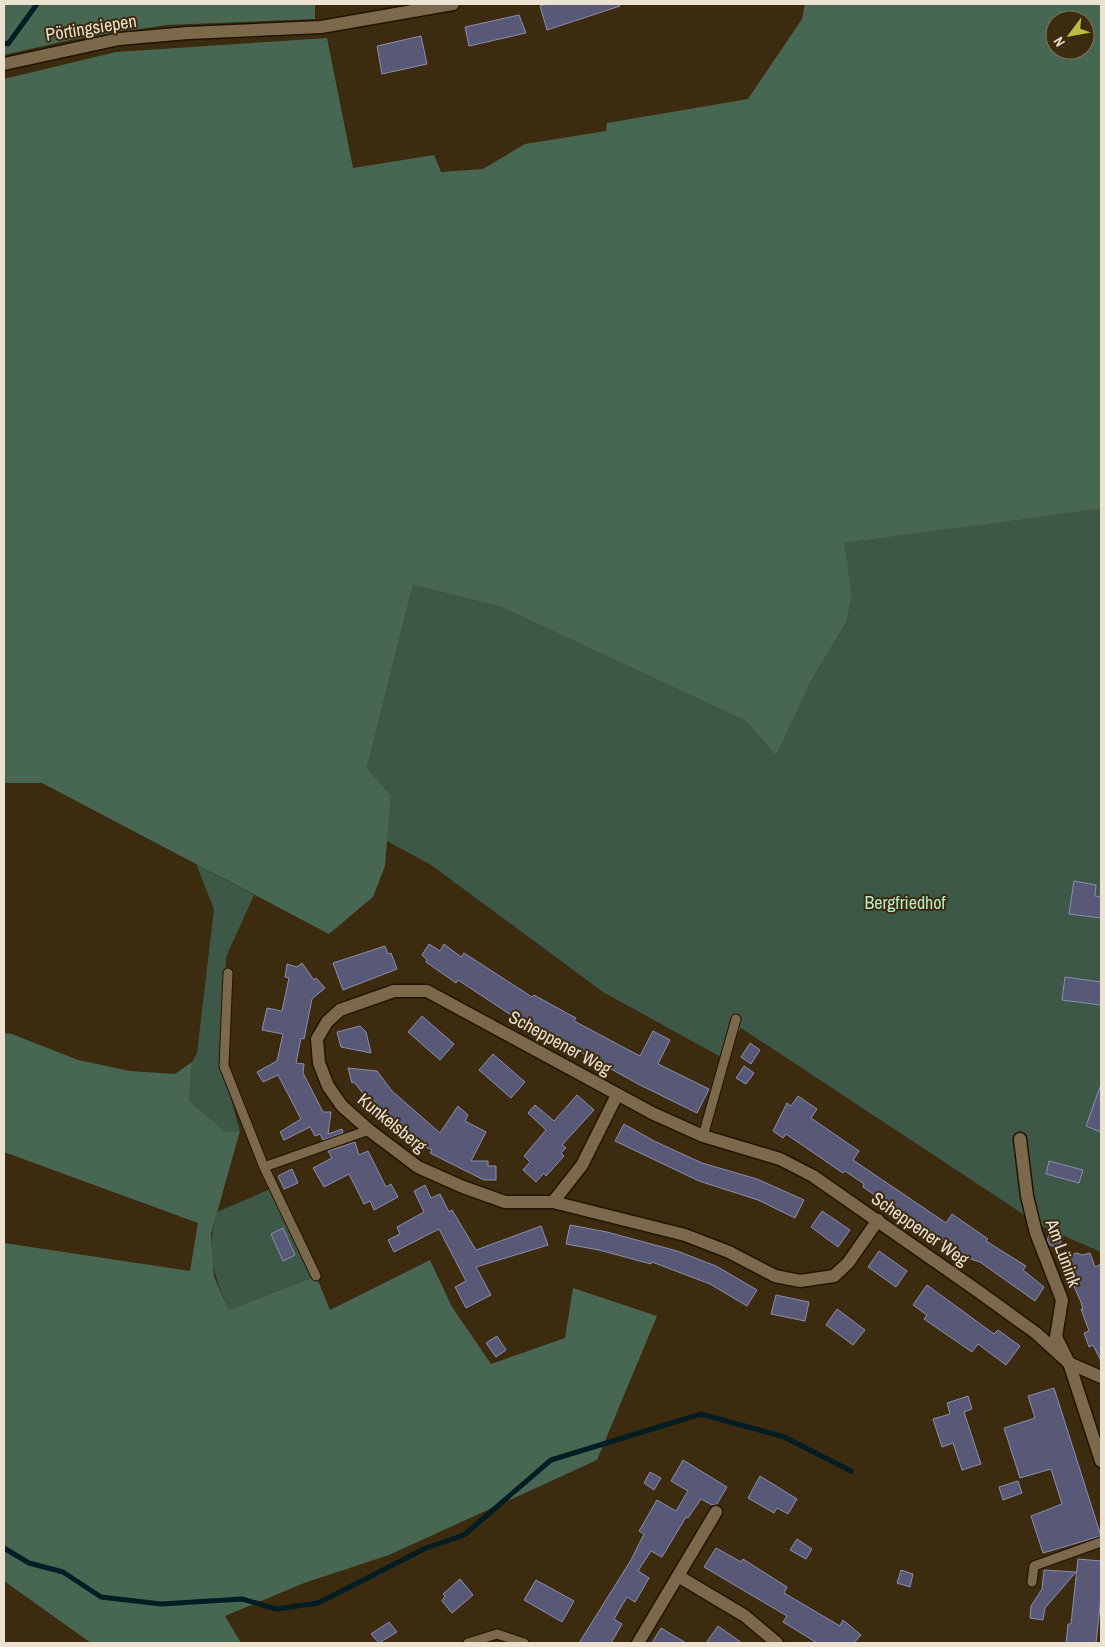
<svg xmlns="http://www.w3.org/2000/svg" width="1105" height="1647" font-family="'Archivo Narrow',sans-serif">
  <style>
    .green { fill: #3d5846 }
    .forest { fill: #476752; fill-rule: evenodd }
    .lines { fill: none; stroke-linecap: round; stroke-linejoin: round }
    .stream { stroke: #001d23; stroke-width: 5 }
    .building { fill: #585977; stroke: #8c8eaf }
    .service-casing { stroke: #221300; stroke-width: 11 }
    .minor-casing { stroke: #221300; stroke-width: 15 }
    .service { stroke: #7c694c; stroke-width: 9 }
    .minor { stroke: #7c694c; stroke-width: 12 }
    .labels { text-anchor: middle; stroke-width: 4; stroke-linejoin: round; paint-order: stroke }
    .street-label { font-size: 18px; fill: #ece2d2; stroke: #3c2b0f }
    .park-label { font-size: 18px; fill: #b4eec6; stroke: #3c2b0f }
  </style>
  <rect width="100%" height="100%" fill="#3c2b0f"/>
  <!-- green -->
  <g class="green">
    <polygon points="1101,504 1101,1252 1041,1226 741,1028 719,1056 603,992 431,865 387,841 391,795 367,768 413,585 501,607 746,721 776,756 812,679 846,623 852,597 843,543 1100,509"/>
    <polygon points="196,864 254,895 226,957 222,1068 240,1131 226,1132 189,1101 192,1062 197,1053 214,909"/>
    <path d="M275,1187L316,1276L229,1310C213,1274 206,1252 217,1212Z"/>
  </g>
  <!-- forest -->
  <g class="forest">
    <polygon points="4,4 315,4 315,19 166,25 70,40 4,55"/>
    <path d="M805,4H1101L1100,509L844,543L852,597L846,623L812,679L776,756L746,721L501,607L413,585L367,768L391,795L385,866L373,897L329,934L42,783H4V79L116,52L327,38L353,168L434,155L441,172L483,169L525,144L606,131L607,123L748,99L802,19ZM1055,20H1085V50H1055Z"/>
    <polygon points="4,1033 12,1034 78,1060 130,1071 175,1074 192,1062 189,1101 226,1132 240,1131 211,1234 214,1277 229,1310 316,1276 330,1310 430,1260 452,1307 491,1364 565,1338 573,1288 657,1316 597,1460 389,1555 304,1583 225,1616 241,1643 91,1643 4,1581 4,1243 190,1271 198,1223 4,1152"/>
  </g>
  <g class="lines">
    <!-- stream -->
    <g class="stream">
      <polyline points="4,43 8,44 37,4"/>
      <polyline points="4,1548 29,1563 63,1572 101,1597 161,1604 242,1599 277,1609 318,1603 426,1548 464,1535 551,1460 701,1414 784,1437 851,1471"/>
    </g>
  </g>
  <!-- building -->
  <g class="building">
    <polygon points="547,4 619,4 620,6 547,30 540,6"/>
    <polygon points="519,15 526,33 469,46 465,27"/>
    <polygon points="421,36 427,64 382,74 377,46"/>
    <polygon points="1074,881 1096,885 1095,896 1101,897 1101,918 1069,914"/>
    <polygon points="429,944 440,951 444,944 461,957 464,953 532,997 534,995 572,1016 576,1018 574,1021 640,1056 653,1031 670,1040 658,1064 709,1089 697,1113 640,1085 515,1016 514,1017 458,980 456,983 426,962 427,960 422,955"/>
    <polygon points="385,946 388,954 391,953 397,969 343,990 333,963"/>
    <polygon points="302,963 314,980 316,978 325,988 312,999 304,1039 301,1038 296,1063 304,1064 303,1073 323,1112 331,1112 328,1134 342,1129 343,1133 323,1140 320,1134 315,1136 310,1127 284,1140 280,1132 301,1119 278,1075 263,1082 257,1072 277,1061 283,1034 262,1030 267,1008 282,1011 289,978 285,977 287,964 297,967"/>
    <polygon points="1065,977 1101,982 1101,1005 1062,1000"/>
    <polygon points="422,1016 454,1044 440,1060 408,1032"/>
    <polygon points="360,1026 366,1032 371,1053 341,1047 337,1032"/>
    <polygon points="750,1043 760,1050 751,1064 741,1057"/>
    <polygon points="493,1054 525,1082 511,1098 479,1070"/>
    <polygon points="744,1066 754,1073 746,1084 736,1078"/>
    <polygon points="348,1068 377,1071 392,1091 440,1133 458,1106 468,1115 465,1121 486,1132 471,1161 488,1161 488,1166 496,1166 496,1180 484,1180 430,1153 432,1150 412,1141 373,1106 354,1082 352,1083"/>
    <polygon points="1100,1087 1101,1087 1101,1132 1086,1126"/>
    <polygon points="577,1095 594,1110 562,1145 566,1148 561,1153 564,1156 546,1176 544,1173 536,1182 523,1170 530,1162 524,1156 546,1130 528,1113 535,1105 554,1121"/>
    <polygon points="798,1096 817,1109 811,1118 859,1151 853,1160 946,1223 952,1214 988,1239 986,1241 1026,1266 1023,1270 1044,1287 1035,1301 980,1262 964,1257 936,1238 863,1187 864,1184 845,1171 843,1173 786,1134 783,1138 773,1131 787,1103 791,1106"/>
    <polygon points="624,1124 654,1141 702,1163 757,1179 804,1200 795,1218 758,1200 699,1181 615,1141"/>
    <polygon points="355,1142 359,1155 368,1151 386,1187 391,1184 398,1197 374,1210 370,1201 364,1204 349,1174 324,1187 313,1168 332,1158 328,1151"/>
    <polygon points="1049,1161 1083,1170 1079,1183 1046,1174"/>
    <polygon points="292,1169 298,1183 284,1189 278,1176"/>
    <polygon points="425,1185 431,1198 440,1194 449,1212 452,1210 476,1250 541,1226 548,1245 476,1267 491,1295 466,1308 455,1287 466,1281 439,1229 394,1252 388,1240 400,1234 397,1227 424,1212 414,1191"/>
    <polygon points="822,1211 850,1230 838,1247 811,1227"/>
    <polygon points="570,1225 607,1232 677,1251 716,1266 757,1290 747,1306 710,1284 652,1262 651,1264 599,1250 566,1244"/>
    <polygon points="283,1228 295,1255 283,1261 271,1234"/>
    <polygon points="1051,1231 1063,1236 1058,1249 1050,1245 1047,1240"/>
    <polygon points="879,1251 907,1271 896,1287 868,1267"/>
    <polygon points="1077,1253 1082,1255 1090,1253 1095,1267 1101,1264 1101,1361 1093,1345 1089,1347 1084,1333 1089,1331 1081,1309 1083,1310 1081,1302 1067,1271 1069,1270 1064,1258"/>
    <polygon points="927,1285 994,1334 998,1330 1020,1346 1006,1365 978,1344 972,1352 924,1319 927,1315 913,1305"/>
    <polygon points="776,1295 809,1302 805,1321 771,1314"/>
    <polygon points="837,1309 865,1330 853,1345 826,1325"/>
    <polygon points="497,1336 506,1350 496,1357 486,1343"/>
    <polygon points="1054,1388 1101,1536 1043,1553 1031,1516 1062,1504 1051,1469 1020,1478 1004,1428 1035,1418 1028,1396"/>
    <polygon points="968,1396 972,1409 964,1412 981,1464 962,1470 953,1443 942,1447 933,1419 950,1414 947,1403"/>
    <polygon points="683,1460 727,1487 717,1504 712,1505 701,1499 688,1518 686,1517 662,1557 651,1551 638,1571 649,1578 635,1602 627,1597 614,1619 622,1624 611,1643 579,1643 631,1560 644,1534 639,1531 657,1500 676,1511 688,1491 671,1481"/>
    <polygon points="650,1472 661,1478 654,1490 644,1483"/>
    <polygon points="760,1476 797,1499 788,1514 777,1508 774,1513 748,1498"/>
    <polygon points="1018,1481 1022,1493 1003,1500 999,1487"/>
    <polygon points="797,1539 812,1549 806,1559 790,1550"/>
    <polygon points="716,1548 741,1562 743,1559 787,1587 784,1593 840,1626 843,1620 861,1635 854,1643 817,1643 783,1622 787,1616 704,1567"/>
    <polygon points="1078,1559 1101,1561 1101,1597 1096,1643 1066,1643 1068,1624 1071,1624"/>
    <polygon points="901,1570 913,1574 910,1587 897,1583"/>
    <polygon points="1044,1570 1076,1572 1045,1608 1043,1620 1030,1618 1031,1606 1042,1589"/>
    <polygon points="460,1579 473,1595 452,1613 442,1601 445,1596 443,1594"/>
    <polygon points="536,1580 574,1601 562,1622 524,1600"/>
    <polygon points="389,1622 397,1632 379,1643 371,1634"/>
    <polygon points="718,1626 742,1643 706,1643"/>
    <polygon points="661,1628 686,1643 652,1643"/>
  </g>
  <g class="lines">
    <!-- service casing -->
    <g class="service-casing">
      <g id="service">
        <polyline points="228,973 224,1066 264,1167 369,1130"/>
        <polyline points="703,1136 736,1019"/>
        <polyline points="264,1167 316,1276"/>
        <polyline points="1032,1582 1034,1566 1101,1542"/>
        <polyline points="468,1643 497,1634 524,1643"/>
      </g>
    </g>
    <!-- minor casing -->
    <g class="minor-casing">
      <g id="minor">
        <polyline points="4,64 119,39 188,33 321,27 453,4"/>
        <polyline points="1020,1139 1027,1196 1036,1233 1062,1300 1056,1337 1069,1363 1101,1461"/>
        <polyline points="553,1202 582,1165 617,1095"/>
        <polyline points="878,1220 848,1263 834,1276 800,1281 775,1276 729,1252 685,1235 553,1202 505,1202 463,1187 418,1167 369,1130 342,1106 328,1086 319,1063 317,1039 327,1022 340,1010 394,991 427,991 652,1113 703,1136 780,1159 813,1176 975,1289 1036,1333 1069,1363 1101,1377"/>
        <polyline points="678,1576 745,1616 777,1643"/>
        <polyline points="638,1643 716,1512"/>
      </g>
    </g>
    <!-- service -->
    <use href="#service" class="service"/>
    <!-- minor -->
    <use href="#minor" class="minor"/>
  </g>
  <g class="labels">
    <!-- street labels -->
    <g class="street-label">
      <text transform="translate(91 28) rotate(-9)" y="6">Pörtingsiepen</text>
      <text transform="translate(560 1043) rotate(29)" y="6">Scheppener Weg</text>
      <text transform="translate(392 1123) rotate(39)" y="6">Kunkelsberg</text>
      <text transform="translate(920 1229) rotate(35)" y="6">Scheppener Weg</text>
      <text transform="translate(1063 1253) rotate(70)" y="6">Am Lünink</text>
    </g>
    <!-- park labels -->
    <g class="park-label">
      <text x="905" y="909">Bergfriedhof</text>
    </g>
  </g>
  <!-- border -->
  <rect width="1105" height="1647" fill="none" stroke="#ece2d2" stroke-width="10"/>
  <!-- north arrow -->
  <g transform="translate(1070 35) rotate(238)"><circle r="24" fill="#3c2b0f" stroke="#82745d"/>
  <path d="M0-4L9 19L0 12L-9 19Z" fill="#bdbf43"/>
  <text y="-8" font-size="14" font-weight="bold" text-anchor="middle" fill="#ece2d2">N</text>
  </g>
</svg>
